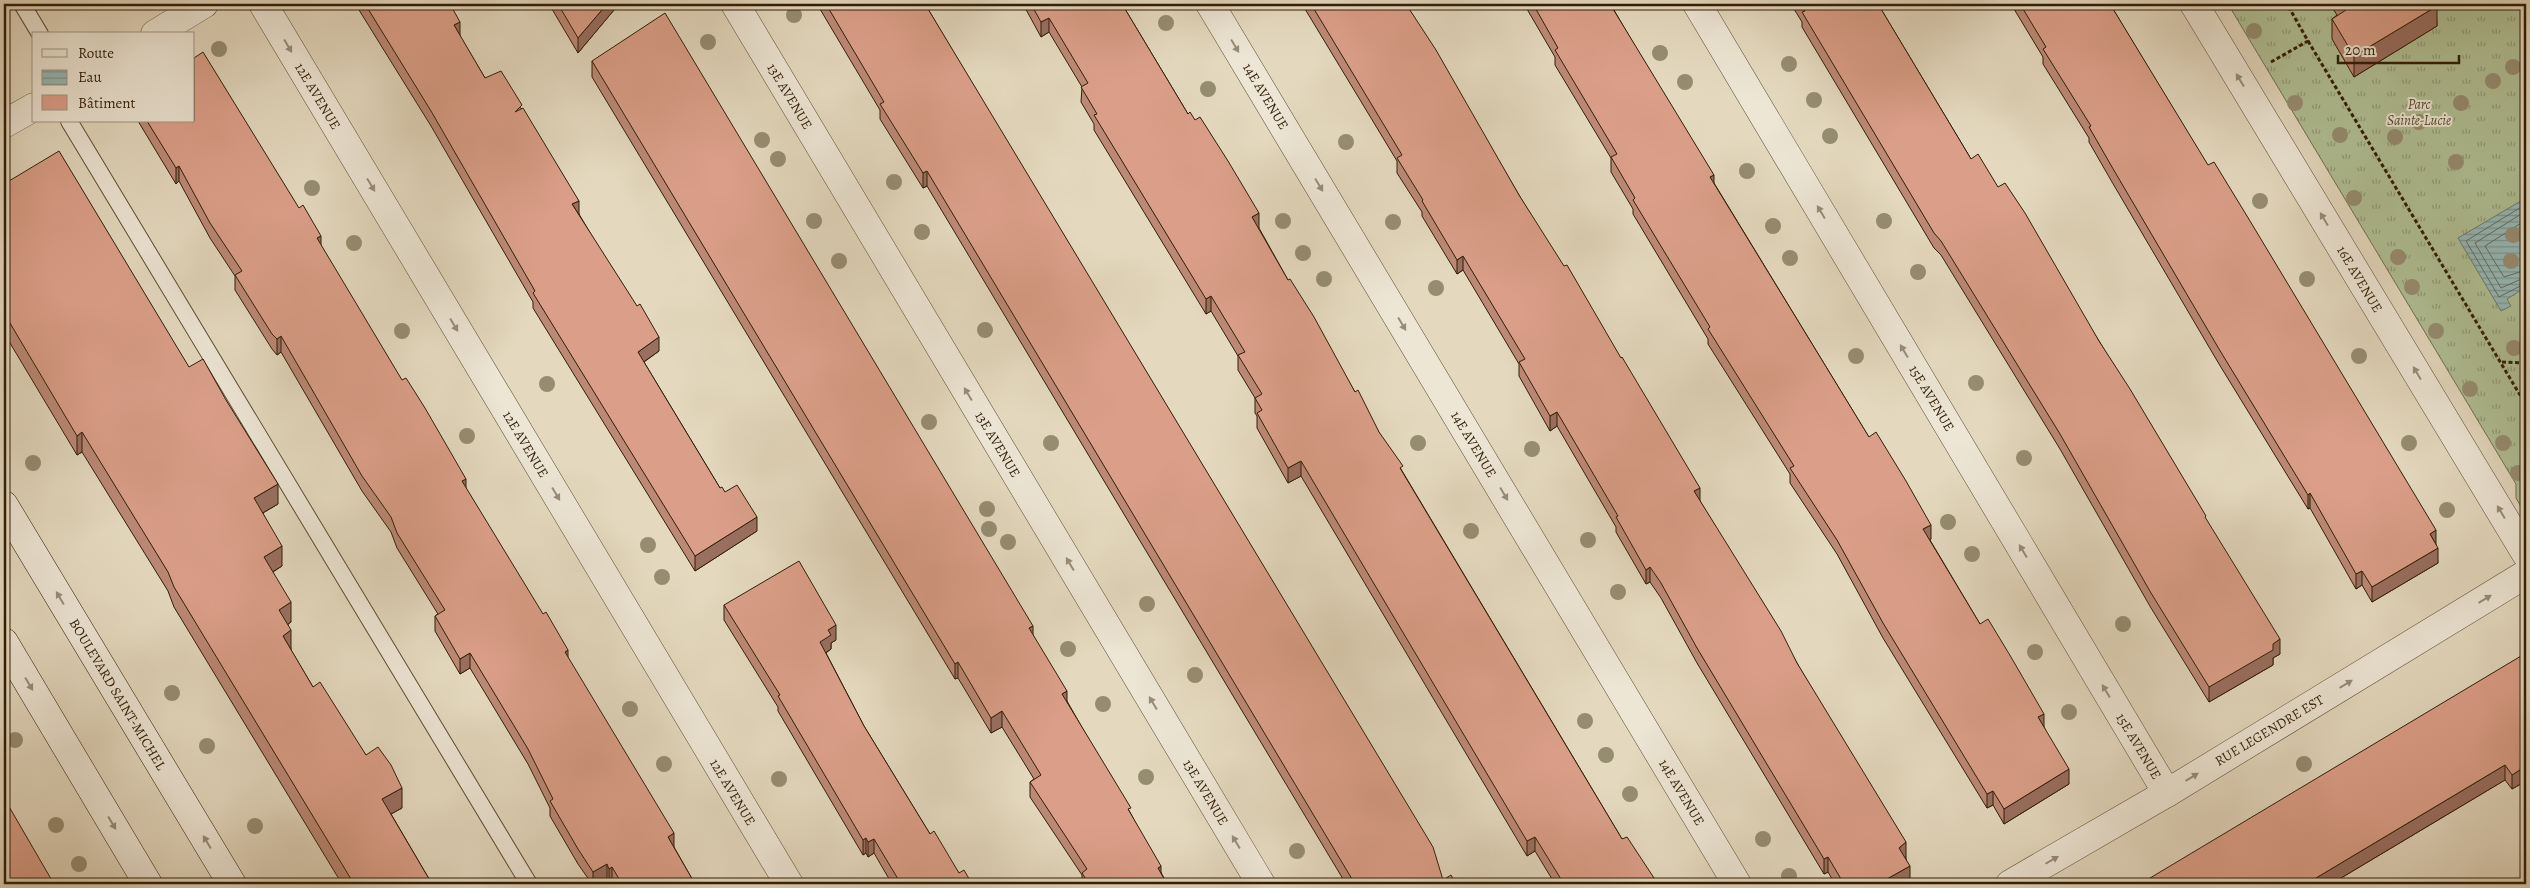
<svg xmlns="http://www.w3.org/2000/svg" width="2530" height="888" font-family="Alegreya,serif">
  <style>
    .grass { fill: url(#grass-tufts); stroke: #706f4e }
    .water { fill: url(#water-rules); stroke: #6d7b70 }
    .lines { fill: none; stroke-linecap: round; stroke-linejoin: round }
    .shore { stroke: #636c5e; stroke-width: 1 }
    .lane-casing { stroke: #5d4d34; stroke-width: 18 }
    .street-casing { stroke: #5d4d34; stroke-width: 29 }
    .secondary-casing { stroke: #301e06; stroke-width: 29 }
    .path { stroke: #301e06; stroke-width: 3; stroke-dasharray: 4 2.5; stroke-linecap: butt }
    .lane { stroke: #ede6d5; stroke-width: 16 }
    .street { stroke: #ede6d5; stroke-width: 28 }
    .secondary { stroke: #ede6d5; stroke-width: 28 }
    .tree { fill: #968d71 }
    .wall { fill: #bc8976; stroke: #301e06 }
    .shaded-wall { fill: #996f60; stroke: #301e06 }
    .building { fill: #db9f89; stroke: #301e06 }
    .oneway { fill: #988c78 }
    .labels { text-anchor: middle; stroke-width: 4; stroke-linejoin: round; paint-order: stroke }
    .street-label { font-size: 14px; fill: #301e06; stroke: #ede6d5 }
    .park-label { font-size: 14px; font-style: italic; fill: #564f31; stroke: #ede6d5 }
  </style>
  <defs>
    <pattern id="grass-tufts" width="24" height="20" patternUnits="userSpaceOnUse" patternTransform="scale(1.25)"><rect width="24" height="20" fill="#b0c095"/><path d="M3 7l-1-3M5 7V3M7 7l1-3M15 17l-1-3M17 17v-4M19 17l1-3" fill="none" stroke="#909b78"/></pattern>
    <pattern id="water-rules" width="6" height="5" patternUnits="userSpaceOnUse" patternTransform="scale(1.25)"><rect width="6" height="5" fill="#96b9b7"/><path d="M0 2.5h6" fill="none" stroke="#7b9693"/></pattern>
  </defs>
  <rect width="100%" height="100%" fill="#e4d9bf"/>
  <filter id="stains"><feTurbulence type="fractalNoise" baseFrequency=".004" numOctaves="4"/><feColorMatrix values="0 0 0 0 .2 0 0 0 0 .09 0 0 0 0 .02 0 0 0 .5 -.17"/></filter>
  <radialGradient id="worn" r=".72"><stop offset=".6" stop-color="#630" stop-opacity="0"/><stop offset="1" stop-color="#630" stop-opacity=".3"/></radialGradient>
  <!-- grass -->
  <polygon class="grass" points="2228,4 2526,4 2526,508 2523,510 2516,498 2516,484"/>
  <!-- water -->
  <polygon class="water" points="2526,198 2526,287 2507,299 2511,306 2501,311 2458,238"/>
  <g class="lines">
    <!-- shore -->
    <g class="shore">
      <polyline points="2526,204 2466,241 2499,297 2526,283"/>
      <polyline points="2526,211 2475,243 2501,288 2526,277"/>
      <polyline points="2526,220 2485,246 2504,277 2526,270"/>
    </g>
    <!-- lane casing -->
    <g class="lane-casing">
      <g id="lane">
        <polyline points="22,4 40,34"/>
        <polyline points="69,121 529,884"/>
      </g>
    </g>
    <!-- street casing -->
    <g class="street-casing">
      <g id="street">
        <polyline points="263,4 789,884"/>
        <polyline points="735,4 1261,884"/>
        <polyline points="1210,4 1737,884"/>
        <polyline points="1697,4 2167,793"/>
        <polyline points="2194,4 2526,554"/>
        <polyline points="155,34 204,4"/>
        <polyline points="4,124 34,107"/>
        <polyline points="2010,884 2167,793 2526,574"/>
      </g>
    </g>
    <!-- secondary casing -->
    <g class="secondary-casing">
      <g id="secondary">
        <polyline points="4,505 232,884"/>
        <polyline points="4,642 148,884"/>
      </g>
    </g>
    <!-- path -->
    <g class="path">
      <polyline points="2308,41 2526,405"/>
      <polyline points="2271,62 2308,41 2287,4"/>
      <polyline points="2502,362 2526,363"/>
    </g>
    <!-- lane -->
    <use href="#lane" class="lane"/>
    <!-- street -->
    <use href="#street" class="street"/>
    <!-- secondary -->
    <use href="#secondary" class="secondary"/>
  </g>
  <!-- trees -->
  <g class="tree">
    <circle cx="794" cy="15" r="8"/>
    <circle cx="1166" cy="23" r="8"/>
    <circle cx="2254" cy="31" r="8"/>
    <circle cx="708" cy="42" r="8"/>
    <circle cx="219" cy="49" r="8"/>
    <circle cx="1660" cy="53" r="8"/>
    <circle cx="1789" cy="64" r="8"/>
    <circle cx="2513" cy="67" r="8"/>
    <circle cx="2493" cy="81" r="8"/>
    <circle cx="1685" cy="82" r="8"/>
    <circle cx="1208" cy="89" r="8"/>
    <circle cx="1814" cy="100" r="8"/>
    <circle cx="2295" cy="103" r="8"/>
    <circle cx="2461" cy="103" r="8"/>
    <circle cx="2419" cy="122" r="8"/>
    <circle cx="2340" cy="135" r="8"/>
    <circle cx="1830" cy="136" r="8"/>
    <circle cx="2395" cy="137" r="8"/>
    <circle cx="762" cy="140" r="8"/>
    <circle cx="1346" cy="142" r="8"/>
    <circle cx="778" cy="159" r="8"/>
    <circle cx="2456" cy="162" r="8"/>
    <circle cx="1747" cy="171" r="8"/>
    <circle cx="894" cy="182" r="8"/>
    <circle cx="312" cy="188" r="8"/>
    <circle cx="2354" cy="198" r="8"/>
    <circle cx="2260" cy="201" r="8"/>
    <circle cx="814" cy="221" r="8"/>
    <circle cx="1283" cy="221" r="8"/>
    <circle cx="1884" cy="221" r="8"/>
    <circle cx="1393" cy="222" r="8"/>
    <circle cx="1773" cy="226" r="8"/>
    <circle cx="922" cy="232" r="8"/>
    <circle cx="2513" cy="235" r="8"/>
    <circle cx="354" cy="243" r="8"/>
    <circle cx="1303" cy="253" r="8"/>
    <circle cx="2398" cy="257" r="8"/>
    <circle cx="1790" cy="258" r="8"/>
    <circle cx="839" cy="261" r="8"/>
    <circle cx="2511" cy="261" r="8"/>
    <circle cx="1918" cy="272" r="8"/>
    <circle cx="1324" cy="279" r="8"/>
    <circle cx="2307" cy="279" r="8"/>
    <circle cx="2412" cy="287" r="8"/>
    <circle cx="1436" cy="288" r="8"/>
    <circle cx="985" cy="330" r="8"/>
    <circle cx="402" cy="331" r="8"/>
    <circle cx="2436" cy="331" r="8"/>
    <circle cx="2514" cy="348" r="8"/>
    <circle cx="1856" cy="356" r="8"/>
    <circle cx="2359" cy="356" r="8"/>
    <circle cx="1976" cy="383" r="8"/>
    <circle cx="547" cy="384" r="8"/>
    <circle cx="2470" cy="389" r="8"/>
    <circle cx="929" cy="422" r="8"/>
    <circle cx="467" cy="436" r="8"/>
    <circle cx="1051" cy="443" r="8"/>
    <circle cx="1418" cy="443" r="8"/>
    <circle cx="2409" cy="443" r="8"/>
    <circle cx="2503" cy="443" r="8"/>
    <circle cx="1532" cy="449" r="8"/>
    <circle cx="2024" cy="458" r="8"/>
    <circle cx="33" cy="463" r="8"/>
    <circle cx="2518" cy="473" r="8"/>
    <circle cx="987" cy="509" r="8"/>
    <circle cx="2447" cy="510" r="8"/>
    <circle cx="1948" cy="522" r="8"/>
    <circle cx="989" cy="529" r="8"/>
    <circle cx="1471" cy="531" r="8"/>
    <circle cx="1588" cy="540" r="8"/>
    <circle cx="1008" cy="542" r="8"/>
    <circle cx="648" cy="545" r="8"/>
    <circle cx="1972" cy="554" r="8"/>
    <circle cx="662" cy="577" r="8"/>
    <circle cx="1618" cy="592" r="8"/>
    <circle cx="1147" cy="604" r="8"/>
    <circle cx="2123" cy="624" r="8"/>
    <circle cx="1068" cy="649" r="8"/>
    <circle cx="2035" cy="652" r="8"/>
    <circle cx="1195" cy="675" r="8"/>
    <circle cx="172" cy="693" r="8"/>
    <circle cx="1103" cy="704" r="8"/>
    <circle cx="630" cy="709" r="8"/>
    <circle cx="2069" cy="712" r="8"/>
    <circle cx="1585" cy="721" r="8"/>
    <circle cx="15" cy="740" r="8"/>
    <circle cx="207" cy="746" r="8"/>
    <circle cx="1606" cy="755" r="8"/>
    <circle cx="664" cy="764" r="8"/>
    <circle cx="2304" cy="764" r="8"/>
    <circle cx="1146" cy="777" r="8"/>
    <circle cx="779" cy="779" r="8"/>
    <circle cx="1630" cy="794" r="8"/>
    <circle cx="56" cy="825" r="8"/>
    <circle cx="255" cy="826" r="8"/>
    <circle cx="1763" cy="839" r="8"/>
    <circle cx="1297" cy="851" r="8"/>
    <circle cx="79" cy="864" r="8"/>
    <circle cx="1789" cy="876" r="8"/>
  </g>
  <!-- wall -->
  <g class="wall">
    <polygon points="359,4 450,4 460,36 485,78 522,109 579,214 659,351 644,362 653,377 720,488 725,492 757,531 695,571 533,308 533,302 431,126 359,10"/>
    <polygon points="549,4 619,4 578,53"/>
    <polygon points="817,4 925,4 1443,880 1456,884 1346,884 927,186 923,188 880,119 880,110"/>
    <polygon points="1023,4 1122,4 1188,114 1259,228 1288,280 1622,839 1658,884 1555,884 1535,851 1527,856 1301,476 1288,483 1257,428 1257,416 1255,413 1255,398 1238,370 1238,356 1211,311 1206,314 1094,130 1094,124 1081,102 1082,87 1049,32 1041,37"/>
    <polygon points="1302,4 1406,4 1700,501 1797,663 1906,857 1906,858 1910,880 1904,884 1835,884 1828,872 1824,874 1697,663 1661,598 1650,582 1646,584 1616,532 1616,527 1557,426 1550,431 1519,376 1519,364 1463,270 1457,274 1422,216 1422,212 1397,173 1397,161"/>
    <polygon points="1524,4 1614,4 1614,10 1714,183 1931,539 1930,540 1980,624 2044,727 2069,784 2004,824 1993,805 1987,808 1883,638 1837,554 1790,483 1790,474 1708,344 1708,339 1633,214 1633,209 1611,172 1611,158 1555,65 1555,57"/>
    <polygon points="1791,4 1878,4 1971,159 1998,187 2099,341 2206,520 2280,654 2273,658 2273,665 2209,702 2151,608 2060,449 1941,255 1934,248 1802,27 1802,22"/>
    <polygon points="2011,4 2110,4 2436,545 2438,563 2372,602 2362,585 2356,589 2310,508 2308,509 2219,364 2112,182 2089,142 2089,138 2043,64 2043,57"/>
    <polygon points="2330,4 2436,4 2437,26 2354,77 2332,39 2332,19 2337,15"/>
    <polygon points="592,61 1033,635 1067,701 1131,814 1167,884 1082,884 1082,875 1030,797 1030,782 1034,779 1002,727 991,733 958,678 955,679 592,77"/>
    <polygon points="138,121 194,121 321,246 568,659 674,847 695,884 613,884 612,882 609,884 607,880 599,884 592,884 578,864 550,816 550,808 528,764 470,668 460,674 435,631 435,616 438,614 397,548 391,532 362,491 281,352 277,355 272,349 235,290 235,276 210,238 179,181 176,184"/>
    <polygon points="4,184 189,367 278,504 263,513 282,566 273,572 291,622 288,624 291,650 313,687 366,755 402,808 391,814 432,884 342,884 174,607 168,591 82,452 77,455 4,333"/>
    <polygon points="724,605 836,640 831,643 831,649 826,653 864,726 930,834 959,873 972,884 892,884 874,853 868,857 866,853 863,855 778,711 778,707 724,620"/>
    <polygon points="2526,653 2526,781 2512,789 2505,780 2331,884"/>
  </g>
  <!-- shaded-wall -->
  <g class="shaded-wall">
    <polygon points="607,4 619,4 578,53 578,38"/>
    <polygon points="1608,4 1614,4 1614,12"/>
    <polygon points="2437,6 2437,26 2354,77 2354,56"/>
    <polygon points="1049,18 1049,32 1041,37 1041,22"/>
    <polygon points="460,22 460,36 454,25"/>
    <polygon points="179,166 179,181 176,184 176,168"/>
    <polygon points="927,171 927,186 923,188 923,173"/>
    <polygon points="1714,175 1714,190 1710,177"/>
    <polygon points="579,201 579,215 572,204"/>
    <polygon points="1259,213 1259,228 1252,232 1252,217"/>
    <polygon points="321,236 321,251 317,238"/>
    <polygon points="1463,256 1463,270 1457,274 1457,260"/>
    <polygon points="1211,296 1211,311 1206,314 1206,299"/>
    <polygon points="281,336 281,352 277,355 277,339"/>
    <polygon points="659,337 659,351 638,366 638,352"/>
    <polygon points="1557,412 1557,426 1550,431 1550,416"/>
    <polygon points="82,432 82,452 77,455 77,436"/>
    <polygon points="1301,461 1301,476 1288,483 1288,468"/>
    <polygon points="466,479 466,494 462,481"/>
    <polygon points="278,484 278,504 254,518 254,498"/>
    <polygon points="1700,488 1700,503 1694,491"/>
    <polygon points="2310,493 2310,508 2308,509 2308,495"/>
    <polygon points="757,517 757,531 695,571 695,556"/>
    <polygon points="1931,525 1931,539 1923,544 1923,529"/>
    <polygon points="2436,530 2436,545 2430,534"/>
    <polygon points="282,546 282,566 264,577 264,557"/>
    <polygon points="2438,548 2438,563 2372,602 2372,587"/>
    <polygon points="1650,567 1650,582 1646,584 1646,570"/>
    <polygon points="2362,571 2362,585 2356,589 2356,574"/>
    <polygon points="291,602 291,622 279,630 279,610"/>
    <polygon points="836,625 836,640 831,643 831,649 820,657 820,642 828,630"/>
    <polygon points="1033,626 1033,642 1029,628"/>
    <polygon points="291,630 291,650 283,636"/>
    <polygon points="2280,639 2280,654 2273,658 2273,665 2209,702 2209,687"/>
    <polygon points="568,650 568,665 565,652"/>
    <polygon points="470,653 470,668 460,674 460,659"/>
    <polygon points="958,662 958,678 955,679 955,664"/>
    <polygon points="1067,691 1067,707 1062,694"/>
    <polygon points="1002,711 1002,727 991,733 991,718"/>
    <polygon points="2044,714 2044,728 2038,717"/>
    <polygon points="2505,765 2505,780 2331,884 2306,884"/>
    <polygon points="2526,766 2526,781 2512,789 2512,775"/>
    <polygon points="2069,769 2069,784 2004,824 2004,809"/>
    <polygon points="402,788 402,808 382,819 382,799"/>
    <polygon points="1993,791 1993,805 1987,808 1987,794"/>
    <polygon points="674,833 674,849 668,837"/>
    <polygon points="1535,837 1535,851 1527,856 1527,841"/>
    <polygon points="866,838 866,853 863,855 863,840"/>
    <polygon points="874,839 874,853 868,857 868,842"/>
    <polygon points="1906,842 1906,857 1899,863 1899,848"/>
    <polygon points="1828,857 1828,872 1824,874 1824,859"/>
    <polygon points="607,864 607,880 599,884 593,884 593,872"/>
    <polygon points="1161,866 1161,881 1158,868"/>
    <polygon points="1910,866 1910,880 1904,884 1878,884"/>
    <polygon points="612,867 612,882 609,884 609,869"/>
  </g>
  <!-- building -->
  <g class="building">
    <polygon points="365,4 450,4 460,22 454,25 485,78 501,71 522,105 515,112 523,108 579,201 572,204 637,306 640,304 659,337 638,352 653,377 720,488 722,487 725,492 737,485 757,517 695,556 533,293 535,291 431,111"/>
    <polygon points="558,4 607,4 578,38"/>
    <polygon points="826,4 925,4 1433,847 1443,880 1451,875 1456,884 1355,884 927,171 923,173 880,104 884,102"/>
    <polygon points="1031,4 1122,4 1188,114 1190,112 1195,120 1200,117 1228,161 1259,213 1252,217 1288,280 1290,279 1314,317 1355,392 1358,390 1379,432 1403,466 1400,468 1622,839 1627,837 1658,884 1564,884 1535,837 1527,841 1301,461 1288,468 1257,413 1262,410 1255,398 1262,394 1238,355 1245,352 1211,296 1206,299 1094,115 1097,114 1081,87 1088,83 1049,18 1041,22"/>
    <polygon points="1311,4 1406,4 1436,50 1519,195 1564,266 1567,265 1621,358 1622,357 1700,488 1694,491 1781,631 1797,663 1906,842 1899,848 1910,866 1878,884 1844,884 1828,857 1824,859 1697,648 1661,583 1650,567 1646,570 1616,517 1618,516 1557,412 1550,416 1519,362 1525,359 1463,256 1457,260 1422,201 1423,200 1397,158 1402,155"/>
    <polygon points="1533,4 1610,4 1714,175 1710,177 1869,437 1876,432 1906,481 1931,525 1923,529 1980,624 1988,619 2011,657 2044,714 2038,717 2069,769 2004,809 1993,791 1987,794 1883,623 1837,540 1790,468 1794,466 1708,329 1710,327 1633,200 1635,198 1611,157 1617,154 1555,50 1558,48"/>
    <polygon points="1800,4 1878,4 1971,159 1978,154 1998,187 2005,183 2025,213 2099,341 2130,389 2206,516 2205,517 2280,639 2273,644 2273,650 2209,687 2151,593 2060,434 1941,241 1934,233 1802,12 1805,11"/>
    <polygon points="2020,4 2110,4 2208,165 2214,162 2247,216 2436,530 2430,534 2438,548 2372,587 2362,571 2356,574 2310,493 2308,495 2219,349 2112,167 2089,127 2091,126 2043,49 2046,47"/>
    <polygon points="2342,4 2436,4 2437,6 2354,56 2332,19 2346,10"/>
    <polygon points="665,13 1033,626 1029,628 1067,691 1062,694 1131,808 1128,809 1161,866 1158,868 1167,884 1089,884 1082,873 1087,869 1030,782 1041,775 1002,711 991,718 958,662 955,664 592,61"/>
    <polygon points="203,52 299,208 303,205 321,236 317,238 402,380 406,378 425,408 466,479 462,481 543,614 546,612 568,650 565,652 674,833 668,837 695,884 622,884 612,867 609,869 607,864 593,872 578,849 550,801 553,799 528,749 470,653 460,659 435,616 445,610 397,533 391,517 362,476 281,336 277,339 272,334 235,275 242,271 210,223 179,166 176,168 147,121 194,121 194,58"/>
    <polygon points="59,151 189,367 203,359 226,400 278,484 254,498 282,546 264,557 291,602 279,610 291,630 283,636 313,687 320,682 366,755 378,747 391,765 402,788 382,799 432,884 354,884 174,587 168,572 82,432 77,436 4,313 4,184"/>
    <polygon points="799,561 836,625 828,630 831,635 820,642 864,726 930,834 934,831 959,873 964,870 972,884 901,884 874,839 868,842 866,838 863,840 778,696 780,695 724,605"/>
    <polygon points="2526,653 2526,766 2512,775 2505,765 2306,884 2140,884"/>
    <polygon points="4,798 54,884 4,884"/>
    <polygon points="439,881 442,884 434,884"/>
  </g>
  <!-- one-way arrows -->
  <defs><path id="oneway-solid" d="M-6-.8H1V-3.2L6.5 0L1 3.2V.8H-6Z" transform="scale(1.25)"/></defs>
  <g class="oneway">
    <use href="#oneway-solid" transform="translate(288 46) rotate(59)"/>
    <use href="#oneway-solid" transform="translate(1235 46) rotate(59)"/>
    <use href="#oneway-solid" transform="translate(2240 80) rotate(-121)"/>
    <use href="#oneway-solid" transform="translate(371 185) rotate(59)"/>
    <use href="#oneway-solid" transform="translate(1319 185) rotate(59)"/>
    <use href="#oneway-solid" transform="translate(1821 212) rotate(-121)"/>
    <use href="#oneway-solid" transform="translate(2324 219) rotate(-121)"/>
    <use href="#oneway-solid" transform="translate(1402 324) rotate(59)"/>
    <use href="#oneway-solid" transform="translate(454 325) rotate(59)"/>
    <use href="#oneway-solid" transform="translate(1904 351) rotate(-121)"/>
    <use href="#oneway-solid" transform="translate(2417 373) rotate(-121)"/>
    <use href="#oneway-solid" transform="translate(968 394) rotate(-121)"/>
    <use href="#oneway-solid" transform="translate(556 494) rotate(59)"/>
    <use href="#oneway-solid" transform="translate(1504 494) rotate(59)"/>
    <use href="#oneway-solid" transform="translate(2501 512) rotate(-121)"/>
    <use href="#oneway-solid" transform="translate(2023 551) rotate(-121)"/>
    <use href="#oneway-solid" transform="translate(1070 564) rotate(-121)"/>
    <use href="#oneway-solid" transform="translate(60 598) rotate(-121)"/>
    <use href="#oneway-solid" transform="translate(2485 599) rotate(-31)"/>
    <use href="#oneway-solid" transform="translate(29 684) rotate(59)"/>
    <use href="#oneway-solid" transform="translate(2346 684) rotate(-31)"/>
    <use href="#oneway-solid" transform="translate(2106 691) rotate(-121)"/>
    <use href="#oneway-solid" transform="translate(1153 703) rotate(-121)"/>
    <use href="#oneway-solid" transform="translate(2192 777) rotate(-31)"/>
    <use href="#oneway-solid" transform="translate(112 823) rotate(59)"/>
    <use href="#oneway-solid" transform="translate(207 842) rotate(-121)"/>
    <use href="#oneway-solid" transform="translate(1236 842) rotate(-121)"/>
    <use href="#oneway-solid" transform="translate(2052 860) rotate(-30)"/>
  </g>
  <g class="labels">
    <!-- street labels -->
    <g class="street-label">
      <text transform="translate(318 96) rotate(59)" y="5">12E AVENUE</text>
      <text transform="translate(790 96) rotate(59)" y="5">13E AVENUE</text>
      <text transform="translate(1266 96) rotate(59)" y="5">14E AVENUE</text>
      <text transform="translate(2360 279) rotate(59)" y="5">16E AVENUE</text>
      <text transform="translate(1932 398) rotate(59)" y="5">15E AVENUE</text>
      <text transform="translate(526 444) rotate(59)" y="5">12E AVENUE</text>
      <text transform="translate(998 444) rotate(59)" y="5">13E AVENUE</text>
      <text transform="translate(1474 444) rotate(59)" y="5">14E AVENUE</text>
      <text transform="translate(118 694) rotate(59)" y="5">BOULEVARD SAINT-MICHEL</text>
      <text transform="translate(2269 730) rotate(-31)" y="5">RUE LEGENDRE EST</text>
      <text transform="translate(2139 746) rotate(59)" y="5">15E AVENUE</text>
      <text transform="translate(733 792) rotate(59)" y="5">12E AVENUE</text>
      <text transform="translate(1206 792) rotate(59)" y="5">13E AVENUE</text>
      <text transform="translate(1682 792) rotate(59)" y="5">14E AVENUE</text>
    </g>
    <!-- park labels -->
    <g class="park-label">
      <text x="2419" y="109">Parc<tspan x="2419" dy="16">Sainte-Lucie</tspan></text>
    </g>
  </g>
  <!-- margin -->
  <rect width="2530" height="888" fill="none" stroke="#e4d9bf" stroke-width="20"/>
  <rect x="5" y="5" width="2520" height="878" fill="none" stroke="#301e06" stroke-width="2.5"/>
  <rect x="10" y="10" width="2510" height="868" fill="none" stroke="#301e06"/>
  <!-- legend -->
  <rect x="32" y="32" width="162" height="90" fill="#ede6d5" stroke="#a19682"/>
  <rect x="42" y="49" width="25" height="8" fill="#ede6d5" stroke="#a19682"/>
  <text x="78" y="58" font-size="15" fill="#301e06">Route</text>
  <rect x="42" y="70" width="25" height="15" fill="url(#water-rules)" stroke="#a19682"/>
  <text x="78" y="82" font-size="15" fill="#301e06">Eau</text>
  <rect x="42" y="95" width="25" height="15" fill="#db9f89" stroke="#a19682"/>
  <text x="78" y="108" font-size="15" fill="#301e06">Bâtiment</text>
  <!-- scale -->
  <path d="M2338 55v8h121v-8" fill="none" stroke="#301e06" stroke-width="2.5"/>
  <text x="2345" y="55" font-size="15" fill="#301e06" stroke="#ede6d5" stroke-width="4" paint-order="stroke">20 m</text>
  <rect width="100%" height="100%" filter="url(#stains)"/>
  <rect width="100%" height="100%" fill="url(#worn)"/>
</svg>
